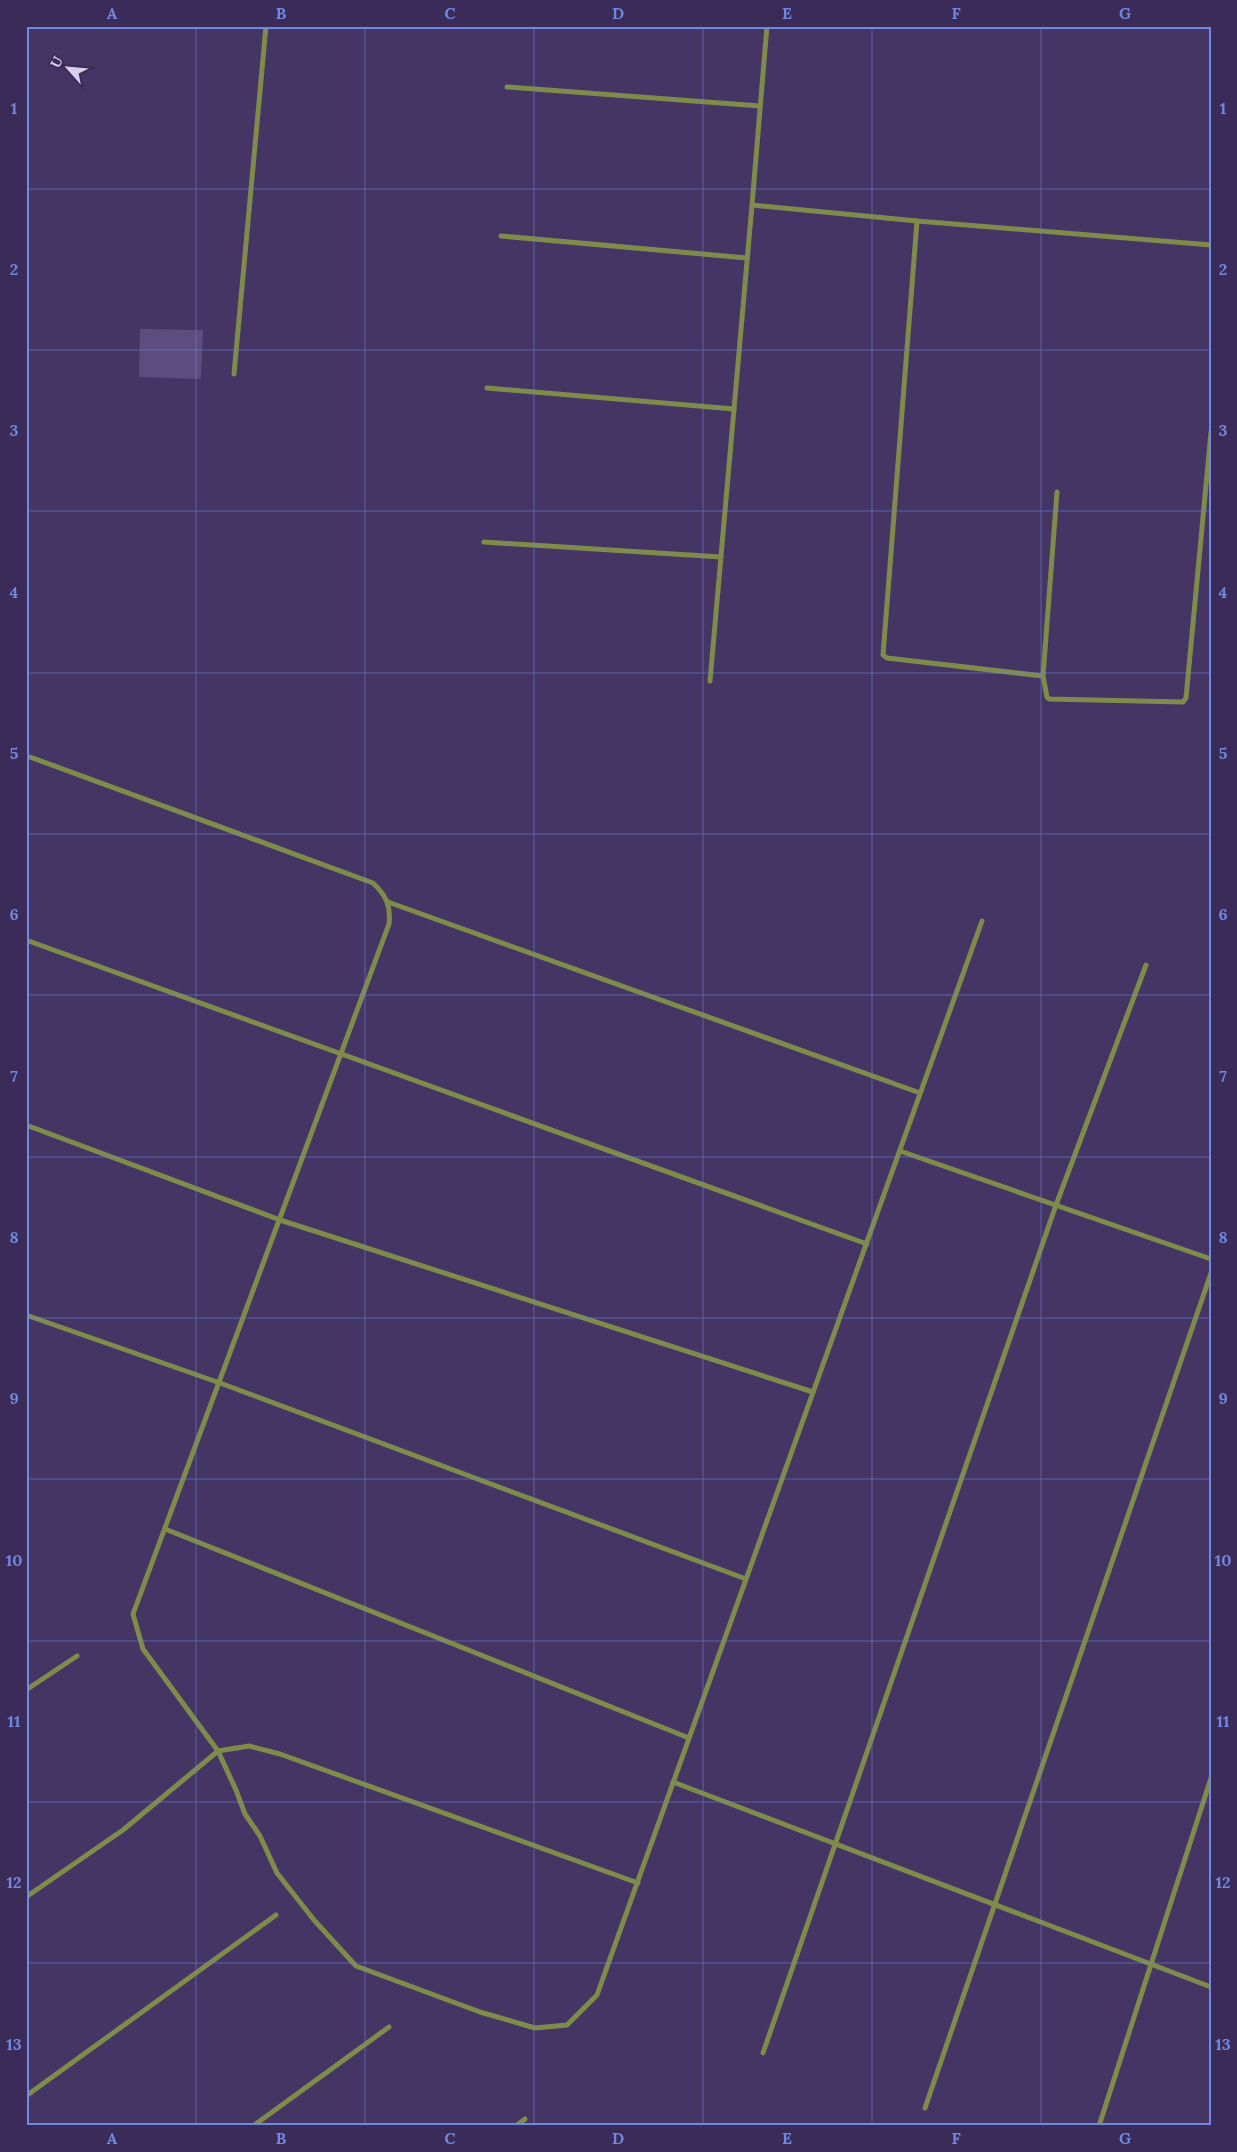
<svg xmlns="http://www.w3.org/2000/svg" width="1237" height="2152" font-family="Lora,serif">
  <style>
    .building { fill: #5d4d7e }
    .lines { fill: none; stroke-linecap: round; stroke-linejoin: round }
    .minor { stroke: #7e8b4a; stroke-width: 5 }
    .grid { fill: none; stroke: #7088e0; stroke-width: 1; stroke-opacity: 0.55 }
    .neatline { fill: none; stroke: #7088e0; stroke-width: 2 }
    .grid-label { font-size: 16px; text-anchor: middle; font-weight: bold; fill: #7088e0 }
  </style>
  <rect width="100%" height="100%" fill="#453564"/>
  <!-- building -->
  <polygon class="building" points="140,329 203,330 201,379 139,377"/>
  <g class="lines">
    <!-- minor -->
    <g class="minor">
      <polyline points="767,26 752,205 917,221"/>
      <polyline points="507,87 760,106"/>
      <polyline points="501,236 747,258"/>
      <polyline points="1211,245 917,221 883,655 887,658 1043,676 1047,697 1049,699 1183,702 1186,698 1211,432"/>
      <polyline points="234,374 266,26"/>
      <polyline points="487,388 734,409"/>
      <polyline points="484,542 721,557"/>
      <polyline points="1043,676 1057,492"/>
      <polyline points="710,681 752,205"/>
      <path d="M30,757L373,883C386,895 391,906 389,924L133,1614L143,1649L218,1751L249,1746L280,1754L638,1883"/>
      <polyline points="388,902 920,1093"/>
      <polyline points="26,940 867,1244"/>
      <polyline points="26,1125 280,1220 813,1392"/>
      <polyline points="900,1151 1211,1259"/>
      <polyline points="26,1315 220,1383 746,1579"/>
      <polyline points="165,1529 689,1738"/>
      <polyline points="26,1690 77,1656"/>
      <polyline points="673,1782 1211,1987"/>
      <polyline points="26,1897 123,1830 218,1751 236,1790 245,1814 260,1836 277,1873 314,1920 356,1966 480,2012 535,2028 567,2025 597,1995 982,921"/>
      <polyline points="763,2053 1056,1205 1146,965"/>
      <polyline points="26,2096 276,1915"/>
      <polyline points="925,2108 1211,1273"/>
      <polyline points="253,2126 389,2027"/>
      <polyline points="516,2126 525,2119"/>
      <polyline points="1099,2126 1211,1778"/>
    </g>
  </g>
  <!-- grid -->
  <path class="grid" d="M196,26V2126M365,26V2126M534,26V2126M703,26V2126M872,26V2126M1041,26V2126M26,189H1211M26,350H1211M26,511H1211M26,673H1211M26,834H1211M26,995H1211M26,1157H1211M26,1318H1211M26,1479H1211M26,1641H1211M26,1802H1211M26,1963H1211"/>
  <!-- border -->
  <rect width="1237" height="2152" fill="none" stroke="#3b2b58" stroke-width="55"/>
  <!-- north arrow -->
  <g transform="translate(68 68) rotate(297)" stroke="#3b2b58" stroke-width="4" paint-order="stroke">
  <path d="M0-4L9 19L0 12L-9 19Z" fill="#d6ceea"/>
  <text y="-8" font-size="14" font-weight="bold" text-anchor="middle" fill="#d6ceea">U</text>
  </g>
  <rect x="28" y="28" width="1182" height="2096" class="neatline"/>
  <g class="grid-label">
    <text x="112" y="19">A</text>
    <text x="281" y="19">B</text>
    <text x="450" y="19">C</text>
    <text x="618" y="19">D</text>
    <text x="787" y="19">E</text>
    <text x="956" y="19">F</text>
    <text x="1125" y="19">G</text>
    <text x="14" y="114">1</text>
    <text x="1223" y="114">1</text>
    <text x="14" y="275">2</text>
    <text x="1223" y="275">2</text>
    <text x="14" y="436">3</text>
    <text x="1223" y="436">3</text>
    <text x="14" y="598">4</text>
    <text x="1223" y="598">4</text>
    <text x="14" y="759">5</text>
    <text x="1223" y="759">5</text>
    <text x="14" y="920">6</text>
    <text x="1223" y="920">6</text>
    <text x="14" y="1082">7</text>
    <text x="1223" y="1082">7</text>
    <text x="14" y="1243">8</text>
    <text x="1223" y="1243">8</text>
    <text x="14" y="1404">9</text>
    <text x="1223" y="1404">9</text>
    <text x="14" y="1566">10</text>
    <text x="1223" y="1566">10</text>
    <text x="14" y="1727">11</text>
    <text x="1223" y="1727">11</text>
    <text x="14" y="1888">12</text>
    <text x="1223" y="1888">12</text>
    <text x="14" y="2050">13</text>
    <text x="1223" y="2050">13</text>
    <text x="112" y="2144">A</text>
    <text x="281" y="2144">B</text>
    <text x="450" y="2144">C</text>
    <text x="618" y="2144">D</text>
    <text x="787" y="2144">E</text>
    <text x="956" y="2144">F</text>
    <text x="1125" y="2144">G</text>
  </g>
</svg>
